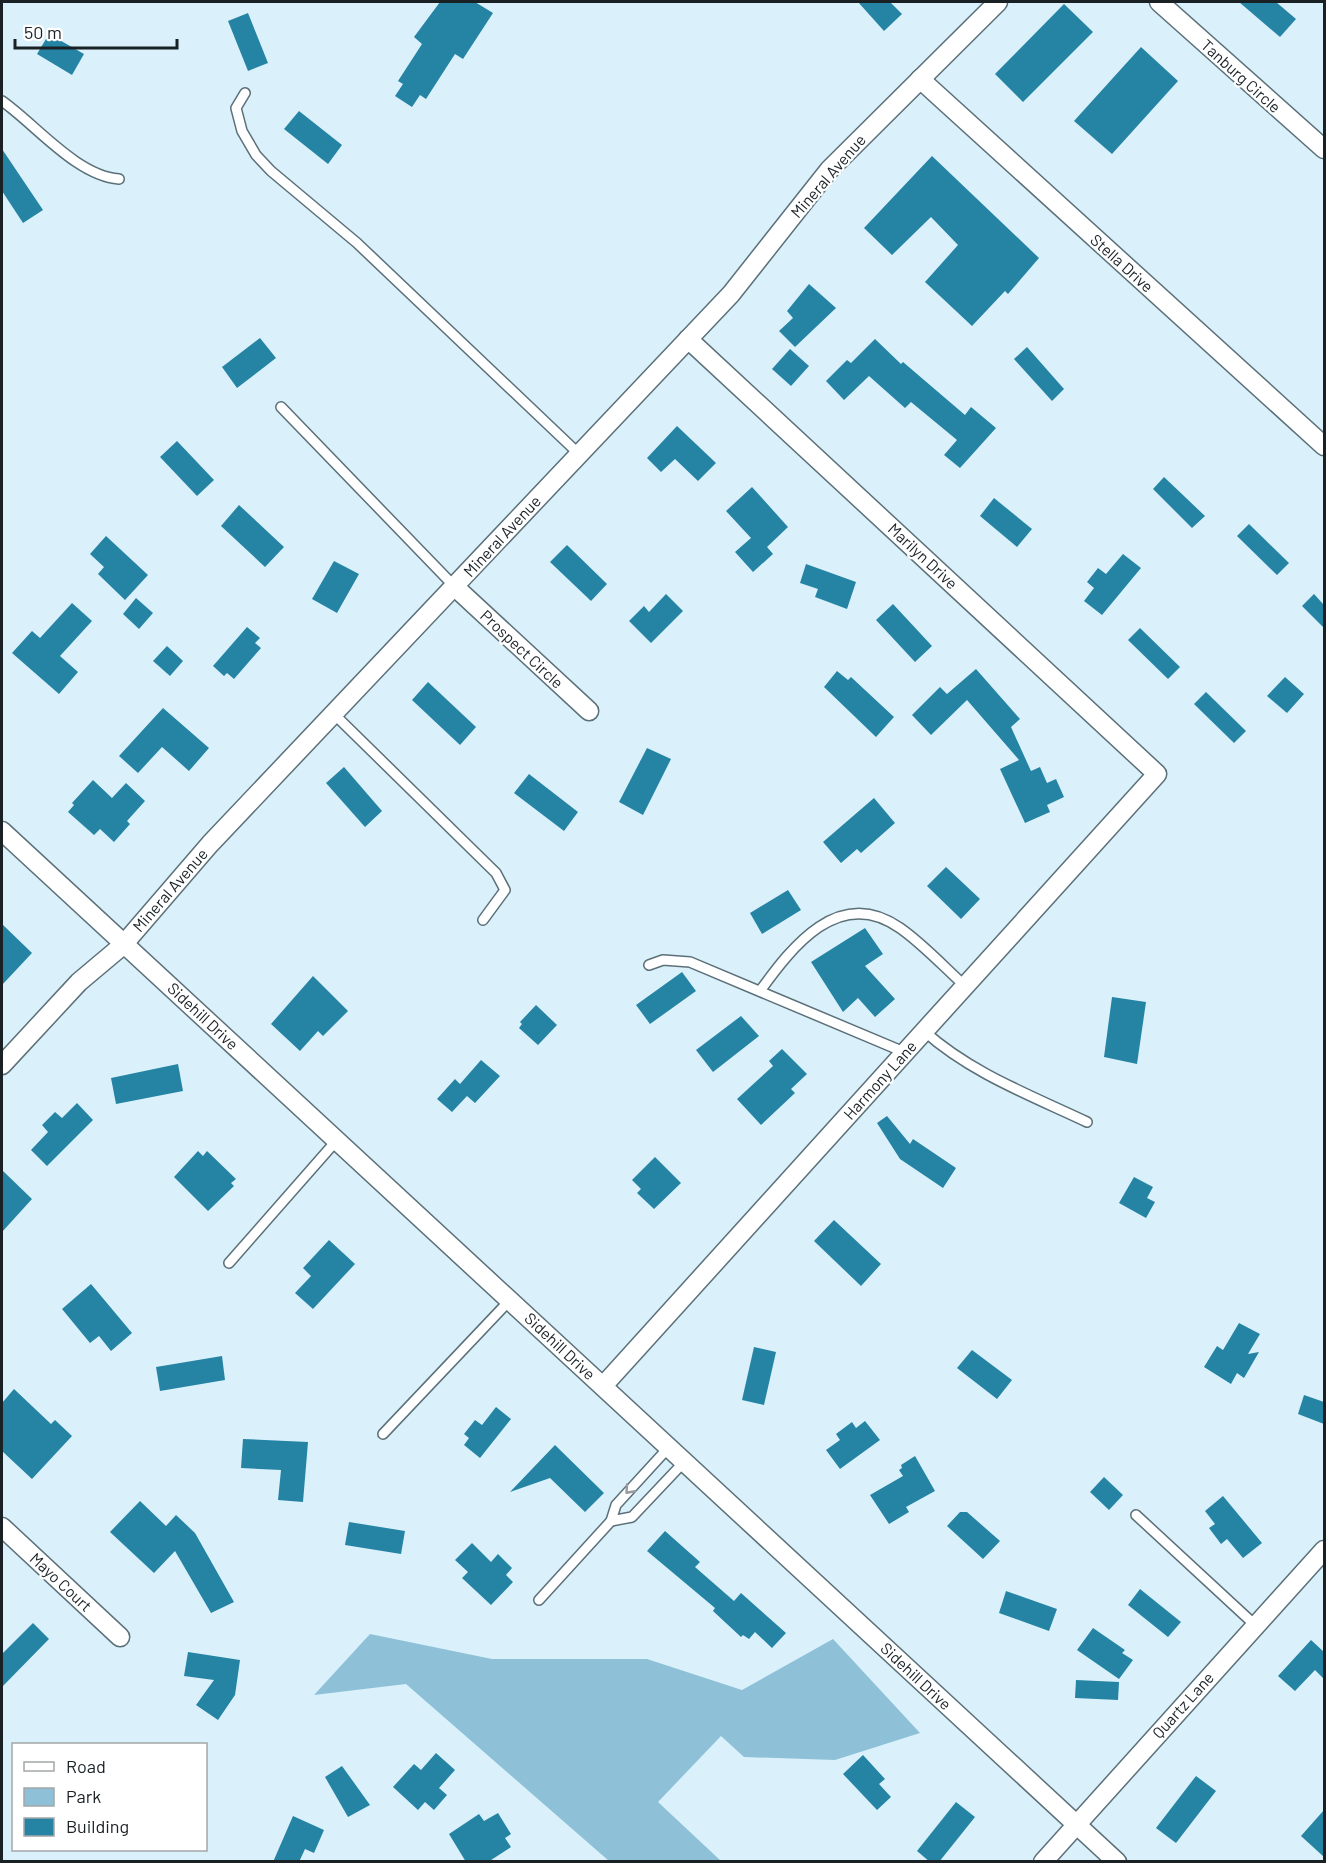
<svg xmlns="http://www.w3.org/2000/svg" width="1326" height="1863" font-family="Barlow,sans-serif">
  <style>
    .green { fill: #8ec1d7 }
    .building { fill: #2584a4 }
    .lines { fill: none; stroke-linecap: round; stroke-linejoin: round }
    .service-casing { stroke: #5c7079; stroke-width: 12 }
    .minor-casing { stroke: #5c7079; stroke-width: 21 }
    .service { stroke: #fff; stroke-width: 9 }
    .minor { stroke: #fff; stroke-width: 18 }
    .oneway { stroke: #989b9d }
    .labels { text-anchor: middle; stroke-width: 4.5; stroke-linejoin: round; paint-order: stroke }
    .street-label { font-size: 16px; fill: #192125; stroke: #fff }
  </style>
  <rect width="100%" height="100%" fill="#daf1fb"/>
  <!-- green -->
  <polygon class="green" points="370,1634 492,1659 647,1659 742,1690 833,1639 920,1733 835,1760 744,1757 721,1736 658,1802 721,1861 609,1861 406,1684 314,1695"/>
  <!-- building -->
  <g class="building">
    <polygon points="440,2 475,2 493,13 463,59 455,54 426,99 420,95 412,107 395,96 403,84 398,81 422,44 414,37"/>
    <polygon points="858,2 890,2 902,14 884,31"/>
    <polygon points="1239,2 1276,2 1296,19 1280,37"/>
    <polygon points="1064,4 1093,32 1023,102 995,74"/>
    <polygon points="248,13 268,63 248,71 228,21"/>
    <polygon points="49,34 84,54 72,75 37,54"/>
    <polygon points="1141,47 1178,81 1112,154 1074,121"/>
    <polygon points="299,111 342,145 328,164 284,129"/>
    <polygon points="2,149 43,210 23,223 2,191"/>
    <polygon points="932,156 1039,258 1008,294 1005,291 972,326 925,282 958,245 931,217 892,255 864,228"/>
    <polygon points="809,284 836,308 795,347 779,331 793,318 787,311"/>
    <polygon points="260,338 276,358 237,388 222,367"/>
    <polygon points="875,339 901,364 903,362 965,415 971,407 996,428 960,468 944,455 957,440 911,402 905,408 869,376 844,400 826,381 847,360 851,363"/>
    <polygon points="1027,347 1064,389 1052,401 1014,359"/>
    <polygon points="790,349 809,366 791,386 772,369"/>
    <polygon points="677,426 716,463 698,481 675,459 661,472 647,458"/>
    <polygon points="177,441 214,480 197,496 160,457"/>
    <polygon points="1164,477 1205,516 1192,528 1153,489"/>
    <polygon points="752,487 788,527 767,547 773,554 753,572 735,552 751,538 726,511"/>
    <polygon points="994,498 1032,529 1017,547 980,516"/>
    <polygon points="239,505 284,547 265,567 221,526"/>
    <polygon points="1249,524 1289,563 1277,575 1237,536"/>
    <polygon points="106,536 148,575 125,600 98,574 104,567 90,554"/>
    <polygon points="567,545 607,584 591,601 550,562"/>
    <polygon points="1123,554 1141,568 1102,615 1084,601 1094,588 1087,582 1098,568 1106,574"/>
    <polygon points="334,561 359,574 337,613 312,599"/>
    <polygon points="806,564 856,582 847,609 815,597 818,589 800,583"/>
    <polygon points="666,594 683,611 651,643 629,621 644,606 649,612"/>
    <polygon points="1314,594 1324,605 1324,628 1302,606"/>
    <polygon points="136,598 153,613 139,629 123,614"/>
    <polygon points="72,603 92,621 60,656 78,672 59,694 12,653 32,631 40,638"/>
    <polygon points="893,604 932,646 915,662 876,620"/>
    <polygon points="247,627 260,638 255,643 261,648 234,679 227,673 224,676 213,666"/>
    <polygon points="1140,628 1180,667 1168,679 1128,640"/>
    <polygon points="167,646 183,661 170,676 153,661"/>
    <polygon points="976,669 1020,719 1011,727 1031,771 1040,767 1047,783 1056,779 1064,797 1047,805 1050,812 1025,823 1000,769 1019,760 967,700 931,735 912,715 940,687 947,694"/>
    <polygon points="837,671 848,680 851,677 894,717 876,737 824,687"/>
    <polygon points="1285,677 1304,694 1287,713 1267,696"/>
    <polygon points="428,682 476,727 460,745 412,700"/>
    <polygon points="1206,692 1246,731 1234,743 1194,704"/>
    <polygon points="163,708 209,748 189,771 162,747 138,773 119,756"/>
    <polygon points="647,748 671,759 643,815 619,802"/>
    <polygon points="344,767 382,811 365,827 326,783"/>
    <polygon points="529,774 578,812 564,831 514,793"/>
    <polygon points="93,780 112,798 126,783 145,801 127,821 130,824 114,842 100,829 94,835 68,812 74,805 72,803"/>
    <polygon points="874,798 895,823 861,853 857,849 841,863 823,842"/>
    <polygon points="946,867 980,899 961,919 927,886"/>
    <polygon points="788,890 801,910 762,934 750,913"/>
    <polygon points="2,924 32,953 2,985"/>
    <polygon points="865,928 883,954 865,966 895,999 875,1017 858,998 843,1012 811,962"/>
    <polygon points="682,972 696,991 650,1024 636,1005"/>
    <polygon points="313,976 348,1011 323,1036 318,1031 300,1051 271,1024"/>
    <polygon points="1112,997 1146,1002 1137,1064 1104,1057"/>
    <polygon points="536,1005 557,1025 538,1045 519,1028 522,1024 520,1022"/>
    <polygon points="741,1016 759,1036 713,1072 696,1050"/>
    <polygon points="782,1049 807,1074 791,1089 795,1093 761,1125 737,1099 773,1066 769,1061"/>
    <polygon points="481,1060 500,1076 475,1103 467,1096 452,1112 437,1099 455,1079 460,1084"/>
    <polygon points="178,1064 183,1091 116,1104 111,1078"/>
    <polygon points="77,1103 93,1120 47,1166 31,1150 48,1132 42,1125 55,1112 62,1118"/>
    <polygon points="887,1116 910,1144 913,1139 956,1168 943,1188 900,1159 877,1123"/>
    <polygon points="198,1151 203,1156 207,1151 236,1179 231,1183 234,1186 208,1211 174,1177"/>
    <polygon points="655,1157 681,1183 654,1209 637,1193 641,1189 632,1180"/>
    <polygon points="2,1170 32,1199 2,1232"/>
    <polygon points="1134,1177 1153,1187 1147,1198 1155,1202 1146,1218 1119,1203"/>
    <polygon points="834,1220 881,1264 861,1286 814,1241"/>
    <polygon points="329,1240 355,1264 313,1309 295,1293 311,1276 303,1268"/>
    <polygon points="91,1284 132,1333 111,1351 99,1336 90,1343 62,1309"/>
    <polygon points="1239,1323 1260,1334 1248,1354 1259,1352 1244,1378 1237,1373 1231,1384 1204,1367 1217,1346 1223,1350"/>
    <polygon points="754,1347 776,1352 764,1405 742,1400"/>
    <polygon points="972,1350 1012,1380 997,1399 957,1368"/>
    <polygon points="222,1356 225,1380 160,1391 156,1367"/>
    <polygon points="14,1389 51,1424 55,1420 72,1436 32,1479 2,1451 2,1403"/>
    <polygon points="1304,1395 1324,1402 1324,1424 1298,1414"/>
    <polygon points="496,1407 511,1419 480,1458 464,1445 469,1438 464,1434 475,1420 482,1425"/>
    <polygon points="865,1421 880,1440 840,1469 826,1450 840,1440 836,1434 852,1422 856,1428"/>
    <polygon points="243,1439 308,1442 303,1502 278,1500 281,1470 241,1468"/>
    <polygon points="555,1445 604,1493 585,1512 550,1478 510,1492"/>
    <polygon points="915,1456 935,1491 906,1507 909,1512 889,1524 870,1495 903,1476 899,1470 902,1468 901,1465"/>
    <polygon points="1104,1477 1123,1495 1109,1510 1090,1492"/>
    <polygon points="1223,1496 1262,1543 1243,1558 1227,1539 1221,1544 1209,1528 1215,1524 1205,1511"/>
    <polygon points="140,1501 166,1526 176,1515 195,1533 234,1602 211,1613 175,1551 154,1573 110,1532"/>
    <polygon points="960,1512 967,1512 1000,1541 983,1559 947,1526"/>
    <polygon points="349,1522 405,1531 401,1554 345,1545"/>
    <polygon points="665,1531 700,1562 695,1567 734,1601 741,1593 786,1633 772,1648 755,1632 749,1639 743,1635 741,1637 713,1611 715,1608 647,1551"/>
    <polygon points="472,1543 491,1562 498,1554 512,1568 506,1575 513,1582 491,1605 462,1578 468,1572 455,1560"/>
    <polygon points="1140,1589 1181,1622 1168,1637 1128,1605"/>
    <polygon points="1006,1591 1057,1609 1049,1631 999,1613"/>
    <polygon points="33,1623 49,1639 2,1687 2,1654"/>
    <polygon points="1093,1628 1125,1650 1122,1653 1133,1660 1119,1679 1077,1650"/>
    <polygon points="1311,1640 1324,1652 1324,1679 1315,1670 1295,1691 1278,1676"/>
    <polygon points="188,1652 240,1660 235,1695 218,1720 196,1705 214,1680 184,1676"/>
    <polygon points="1076,1680 1119,1682 1118,1700 1075,1698"/>
    <polygon points="436,1753 455,1770 439,1788 447,1795 434,1810 425,1802 418,1810 393,1787 414,1764 421,1770"/>
    <polygon points="863,1755 885,1779 879,1784 891,1797 877,1810 843,1774"/>
    <polygon points="342,1766 370,1805 348,1817 325,1777"/>
    <polygon points="1196,1776 1216,1791 1176,1843 1156,1828"/>
    <polygon points="956,1802 975,1817 939,1862 930,1862 917,1851"/>
    <polygon points="1324,1810 1324,1857 1301,1836"/>
    <polygon points="498,1813 511,1834 505,1838 511,1847 488,1862 466,1862 449,1834 479,1814 484,1821"/>
    <polygon points="293,1816 324,1830 314,1853 305,1849 299,1862 273,1862"/>
  </g>
  <g class="lines">
    <!-- service casing -->
    <g class="service-casing">
      <g id="service">
        <polyline points="245,93 236,108 242,131 256,155 271,171 357,243 579,454"/>
        <path d="M2,101C36,125 77,176 119,179"/>
        <polyline points="281,407 455,587"/>
        <polyline points="334,714 496,873 505,890 483,920"/>
        <polyline points="649,965 663,960 690,962 904,1052"/>
        <path d="M760,991C792,947 839,885 900,928C923,944 944,967 965,986"/>
        <path d="M924,1031C971,1073 1030,1095 1087,1122"/>
        <polyline points="229,1263 337,1140"/>
        <polyline points="383,1434 510,1300"/>
        <polyline points="669,1447 616,1505 611,1521 632,1517 684,1462"/>
        <polyline points="1136,1515 1255,1625"/>
        <polyline points="539,1600 611,1521"/>
      </g>
    </g>
    <!-- minor casing -->
    <g class="minor-casing">
      <g id="minor">
        <polyline points="1159,2 1324,149"/>
        <polyline points="920,79 1324,446"/>
        <polyline points="455,587 589,711"/>
        <polyline points="2,831 1117,1862"/>
        <polyline points="2,1065 79,982 123,945 210,844 731,294 829,170 998,2"/>
        <polyline points="603,1386 1157,774 688,339"/>
        <polyline points="2,1527 120,1637"/>
        <polyline points="1043,1862 1324,1550"/>
      </g>
    </g>
    <!-- service -->
    <use href="#service" class="service"/>
    <!-- minor -->
    <use href="#minor" class="minor"/>
  </g>
  <!-- one-way arrows -->
  <defs><path id="oneway-chevron" d="M-2-3.5L2.5 0L-2 3.5" fill="none" stroke-width="1.6" stroke-linecap="round" stroke-linejoin="round" transform="scale(1.5)"/></defs>
  <use class="oneway" href="#oneway-chevron" transform="translate(629 1490) rotate(132)"/>
  <g class="labels">
    <!-- street labels -->
    <g class="street-label">
      <text transform="translate(1241 76) rotate(42)" y="6">Tanburg Circle</text>
      <text transform="translate(828 176) rotate(-49)" y="6">Mineral Avenue</text>
      <text transform="translate(1122 263) rotate(42)" y="6">Stella Drive</text>
      <text transform="translate(502 536) rotate(-47)" y="6">Mineral Avenue</text>
      <text transform="translate(923 556) rotate(43)" y="6">Marilyn Drive</text>
      <text transform="translate(522 649) rotate(43)" y="6">Prospect Circle</text>
      <text transform="translate(170 890) rotate(-49)" y="6">Mineral Avenue</text>
      <text transform="translate(203 1016) rotate(43)" y="6">Sidehill Drive</text>
      <text transform="translate(880 1080) rotate(-48)" y="6">Harmony Lane</text>
      <text transform="translate(560 1346) rotate(43)" y="6">Sidehill Drive</text>
      <text transform="translate(61 1582) rotate(43)" y="6">Mayo Court</text>
      <text transform="translate(916 1676) rotate(43)" y="6">Sidehill Drive</text>
      <text transform="translate(1183 1705) rotate(-48)" y="6">Quartz Lane</text>
    </g>
  </g>
  <!-- border -->
  <rect width="1326" height="1863" fill="none" stroke="#192125" stroke-width="6"/>
  <!-- legend -->
  <rect x="12" y="1743" width="195" height="108" fill="#ffffff" stroke="#a3a6a8" stroke-width="1.5"/>
  <rect x="24" y="1762" width="30" height="9" fill="#ffffff" stroke="#a3a6a8" stroke-width="1.5"/>
  <text x="66" y="1773" font-size="18" fill="#192125">Road</text>
  <rect x="24" y="1788" width="30" height="18" fill="#8ec1d7" stroke="#a3a6a8" stroke-width="1.5"/>
  <text x="66" y="1803" font-size="18" fill="#192125">Park</text>
  <rect x="24" y="1818" width="30" height="18" fill="#2584a4" stroke="#a3a6a8" stroke-width="1.5"/>
  <text x="66" y="1833" font-size="18" fill="#192125">Building</text>
  <!-- scale -->
  <path d="M15 39v9h162v-9" fill="none" stroke="#192125" stroke-width="3"/>
  <text x="24" y="39" font-size="18" fill="#192125" stroke="#ffffff" stroke-width="4.5" paint-order="stroke">50 m</text>
</svg>
